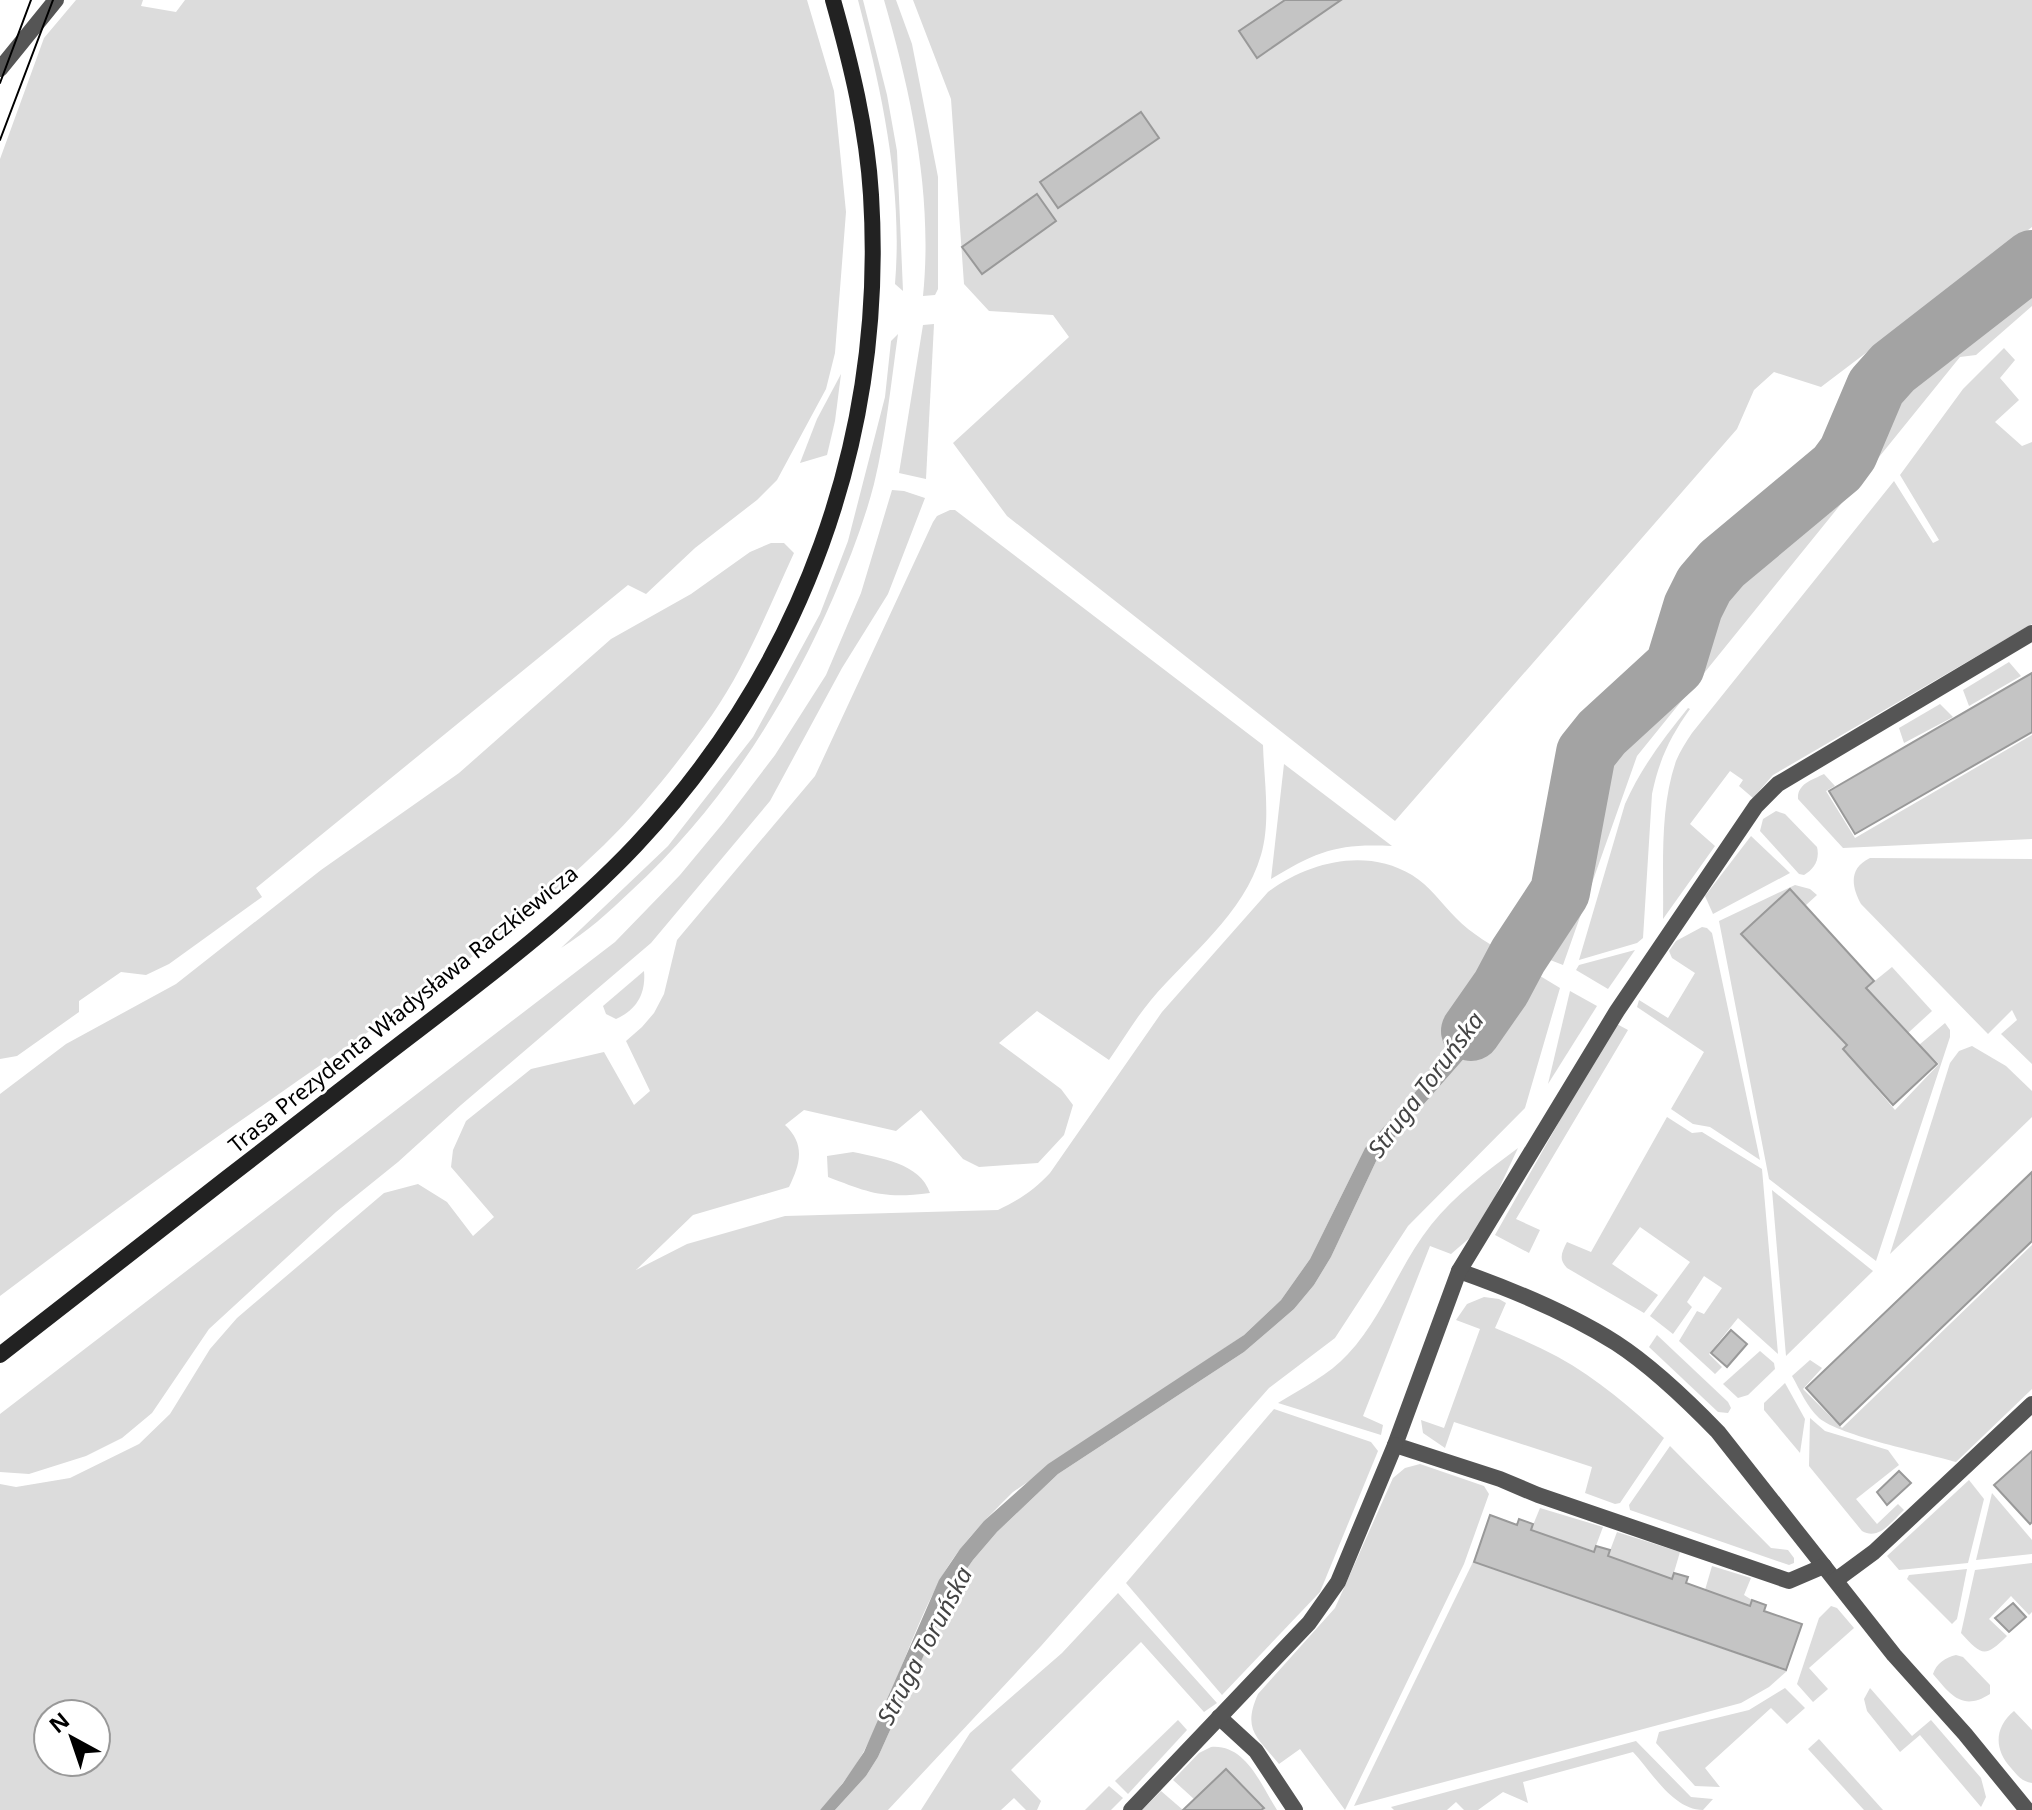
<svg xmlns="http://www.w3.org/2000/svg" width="2032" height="1810" font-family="'Noto Sans',sans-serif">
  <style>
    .green { fill: #dcdcdc; fill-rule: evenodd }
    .water { fill: #a3a3a3 }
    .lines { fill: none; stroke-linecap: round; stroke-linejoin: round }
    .river { stroke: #a3a3a3; stroke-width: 60 }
    .building { fill: #c4c4c4; stroke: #999; stroke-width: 2 }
    .minor { stroke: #555; stroke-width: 16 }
    .tertiary { stroke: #555; stroke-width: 16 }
    .secondary { stroke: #222; stroke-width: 16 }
    .tram { stroke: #000; stroke-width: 2 }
    .labels { text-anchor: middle; stroke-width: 6; stroke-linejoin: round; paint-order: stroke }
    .street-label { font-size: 22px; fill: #000; stroke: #fff }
    .water-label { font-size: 24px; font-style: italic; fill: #444; stroke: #fff }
  </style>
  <rect width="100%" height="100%" fill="#fff"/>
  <!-- green -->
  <g class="green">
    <polygon points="76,0 143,0 141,6 176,12 185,0 807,0 834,91 846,212 835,353 826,389 777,480 757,500 695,548 646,594 628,585 256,888 262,897 169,964 146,975 121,972 79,1001 79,1012 17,1056 0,1059 0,159 44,38"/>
    <path d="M858,0H863L887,95L897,151L903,291L895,284C903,188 882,92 858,0Z"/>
    <path d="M884,0H896L912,44L938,177V289L935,295L923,296C933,196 912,96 884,0Z"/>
    <polygon points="913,0 2032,0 2032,227 1821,387 1774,372 1754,390 1737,429 1395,821 1007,516 953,443 1069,337 1053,315 989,311 964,284 951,99"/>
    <polygon points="2032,267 2032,306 1976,355 1960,357 1637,756 1563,965 1540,956 1558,925 1573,888 1585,777 1605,742 1661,689 1686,657 1716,586 1742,556 1808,504 1842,472 1868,432 1887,391 1957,326"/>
    <polygon points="934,324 926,479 899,473 923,325"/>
    <path d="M898,334C891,383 886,435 874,484C864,523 849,561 833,598C785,708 720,809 631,891C609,912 587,932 561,948L668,846L753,737L820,614L848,541L885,397L891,341Z"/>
    <path d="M2004,348L2015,360L2000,378L2019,400L1995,422L2022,446L2032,442V624L1773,775L1753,798L1739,786L1743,780L1730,771L1690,824L1715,846L1663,919C1664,868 1659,810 1676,761C1680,751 1686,742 1692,733L1894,481L1933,543L1939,540L1900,475L1963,389Z"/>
    <polygon points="841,374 835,421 827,455 800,463 817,419"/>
    <polygon points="892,490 904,491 925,498 888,594 842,668 770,801 651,943 461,1105 398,1162 336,1212 209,1329 152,1413 122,1438 86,1456 29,1474 0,1472 0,1414 615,942 680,875 724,822 775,755 826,675 861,593"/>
    <path d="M950,510H955L1263,745C1264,781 1271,821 1261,855C1244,914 1189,955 1151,1000C1135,1019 1123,1040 1109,1060L1037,1011L999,1043L1061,1089L1073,1105L1064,1135L1038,1163L979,1167L963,1159L921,1110L896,1131L804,1110L785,1125C806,1145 800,1164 789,1187L693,1215L636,1270L687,1244L785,1216L998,1210C1019,1200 1034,1190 1050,1173L1162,1012L1268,892C1308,862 1366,847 1412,875C1430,886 1441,903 1456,918C1471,934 1493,945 1510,958L1451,1052L1365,1148L1310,1259L1281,1300L1244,1335L1013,1492C986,1519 957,1547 939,1582C910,1636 893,1697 864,1751C852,1773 836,1792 820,1810H0V1484L16,1487L70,1478L139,1444L170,1414L210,1349L237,1318L384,1193L418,1184L447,1202L473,1236L494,1217L451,1167L453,1150L466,1121L531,1069L604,1052L634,1105L650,1091L626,1041L642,1027L654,1013L664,994L677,940L815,776L933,522L937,516ZM48,1714H96V1762H48Z"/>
    <path d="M771,543H784L794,553C769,607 746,666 712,715C680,760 644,806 604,845C504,942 383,1021 269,1101C177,1164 89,1229 0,1296V1094L66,1044L176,984L321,870L459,773L611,639L691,594L750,552Z"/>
    <polygon points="2009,662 2021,676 1969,706 1963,690"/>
    <polygon points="1940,704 1953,717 1904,743 1899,728"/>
    <path d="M1688,708L1690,709C1670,737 1659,760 1652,794L1643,938L1637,943L1579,960L1625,804C1641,768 1663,739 1688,708Z"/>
    <path d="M2032,735V839L1843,848L1798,799C1797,784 1812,780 1824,774L1835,786L1826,791L1855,838Z"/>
    <path d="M1284,764L1392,846C1338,843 1317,851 1271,879Z"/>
    <path d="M1776,811L1785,814L1817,847C1820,860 1814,869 1804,875L1799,874L1760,831L1763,819Z"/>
    <polygon points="1751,836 1790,873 1713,914 1705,896"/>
    <path d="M1870,858L2032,859V1064L2001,1034L2017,1020L2012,1010L1988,1034L1861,904C1851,886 1849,868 1870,858Z"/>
    <polygon points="1795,885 1810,889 1817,895 1805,906 1789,890 1741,935 1847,1045 1843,1049 1895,1110 1939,1064 1919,1045 1945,1023 1950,1030 1950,1037 1876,1261 1769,1179 1719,921"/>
    <polygon points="1702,927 1707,928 1712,933 1760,1160 1710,1127 1693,1124 1671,1109 1704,1052 1637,1007 1639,1000 1668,1018 1695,973 1672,958 1669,951 1676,941"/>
    <polygon points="1635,950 1608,989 1576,970 1579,965"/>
    <polygon points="1522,965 1560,988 1525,1108 1408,1226 1335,1338 1269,1388 1041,1646 888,1810 835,1810 866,1776 878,1757 955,1586 973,1560 997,1532 1058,1474 1244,1352 1294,1309 1314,1285 1331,1257 1379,1155 1468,1054"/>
    <polygon points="1892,967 1932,1011 1908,1033 1866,988"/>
    <path d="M644,971C646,993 637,1010 616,1019L606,1014L603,1006Z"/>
    <polygon points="1570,991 1597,1006 1548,1084"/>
    <polygon points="1615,1023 1628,1030 1516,1219 1540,1230 1529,1253 1495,1235"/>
    <polygon points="1972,1046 2006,1066 2032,1091 2032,1117 1890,1254 1950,1063 1959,1051"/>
    <path d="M1667,1117L1692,1133L1702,1132L1762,1169L1778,1354L1738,1318L1709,1354L1722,1367L1715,1374L1679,1341L1697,1311L1704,1314L1722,1288L1704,1276L1687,1302L1692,1307L1673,1334L1650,1316L1690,1262L1640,1227L1612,1264L1658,1295L1644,1313L1567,1268C1558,1259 1562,1252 1567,1242L1591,1252Z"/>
    <path d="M1518,1148L1480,1229L1451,1254L1430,1246L1363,1416L1383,1425L1381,1435L1278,1403C1302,1388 1329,1375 1348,1354C1383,1317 1399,1265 1431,1225C1455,1195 1487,1171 1518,1148Z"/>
    <path d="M853,1152C880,1158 920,1163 930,1193C883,1199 870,1193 828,1177L827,1156Z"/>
    <polygon points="1772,1190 1873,1271 1786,1356"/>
    <path d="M2032,1245V1389L1956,1462C1926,1453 1840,1436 1819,1418C1807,1407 1800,1390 1792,1376L1810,1360L1822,1368L1803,1389L1842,1428Z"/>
    <path d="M1484,1297L1499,1299L1506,1303L1495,1328C1516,1337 1538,1346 1558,1357C1598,1379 1631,1408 1664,1438L1620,1503L1615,1504L1585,1493L1592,1467L1454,1422L1445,1448L1423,1433L1421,1420L1444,1428L1480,1329L1456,1320L1467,1304Z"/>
    <polygon points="1657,1335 1728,1402 1731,1408 1728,1413 1718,1412 1649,1347"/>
    <polygon points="1760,1351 1774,1363 1775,1369 1748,1395 1738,1398 1723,1384"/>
    <polygon points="1785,1383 1805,1419 1800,1453 1764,1410 1764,1403"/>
    <polygon points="1274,1409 1371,1442 1378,1451 1320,1592 1222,1695 1126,1583"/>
    <path d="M1810,1418L1825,1431L1888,1450L1899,1465L1856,1499L1877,1524L1898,1504L1904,1510C1892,1521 1879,1541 1862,1531L1809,1466Z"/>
    <polygon points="1670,1446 1771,1548 1788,1550 1794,1558 1794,1563 1789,1565 1630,1510 1629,1505"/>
    <path d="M1420,1464L1484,1486L1489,1494L1464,1564L1345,1810L1300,1749L1279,1764C1257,1737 1242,1730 1258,1694L1335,1608L1393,1478L1405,1468Z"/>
    <polygon points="1969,1480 1984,1499 1968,1563 1899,1570 1887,1556"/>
    <polygon points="1992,1493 2032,1540 2032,1554 1976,1560"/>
    <polygon points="1540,1508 1603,1527 1594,1551 1531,1530"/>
    <polygon points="1617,1532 1680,1552 1672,1579 1608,1556"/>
    <polygon points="1473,1562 1787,1671 1769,1687 1741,1703 1354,1806"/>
    <path d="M2032,1563V1612L2029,1615L2011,1596L1989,1619L2007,1636C1985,1658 1982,1656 1961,1633L1975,1570Z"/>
    <polygon points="1712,1566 1751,1578 1744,1595 1752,1600 1750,1606 1705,1590"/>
    <polygon points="1967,1569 1957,1619 1952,1624 1907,1579 1909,1575"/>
    <polygon points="1118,1593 1217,1703 1204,1712 1141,1642 1011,1770 1041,1801 1037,1810 1026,1810 1014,1798 1001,1810 921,1810 970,1733 1062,1653"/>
    <polygon points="1831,1606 1837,1608 1854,1628 1809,1668 1828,1689 1813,1702 1797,1684 1819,1618"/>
    <path d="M1956,1655L1963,1657L1990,1685V1694C1962,1712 1950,1694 1933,1674C1936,1664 1946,1657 1956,1655Z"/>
    <polygon points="1785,1688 1805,1708 1787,1724 1771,1708 1705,1768 1720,1787 1695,1786 1656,1743 1659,1732 1749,1710"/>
    <polygon points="1870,1688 1912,1736 1931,1720 1981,1778 1986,1797 1981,1807 1920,1735 1900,1752 1867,1711 1864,1699"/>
    <path d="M2014,1711L2032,1730V1783C2021,1781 2018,1776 2011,1768C1994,1749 1994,1728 2014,1711Z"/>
    <polygon points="1178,1720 1187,1730 1128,1794 1115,1781"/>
    <polygon points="1819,1739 1883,1810 1864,1810 1808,1749"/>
    <path d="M1636,1741L1691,1797L1713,1799L1703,1810C1673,1810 1651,1771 1633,1752L1523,1782L1528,1803L1503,1792L1478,1810H1464L1456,1802L1447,1810H1394L1391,1807Z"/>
    <path d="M1211,1747C1246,1744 1261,1785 1277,1810H1261L1263,1807L1226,1769L1194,1799L1173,1780L1199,1753Z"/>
    <polygon points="1109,1786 1123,1798 1111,1810 1085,1810"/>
    <polygon points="1161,1791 1183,1810 1142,1810"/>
  </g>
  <!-- water -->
  <polygon class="water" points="1510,958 1522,965 1468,1054 1379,1155 1331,1257 1314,1285 1294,1309 1244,1352 1058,1474 997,1532 973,1560 955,1586 878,1757 866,1776 835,1810 820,1810 843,1783 864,1752 939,1580 960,1549 984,1521 1048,1464 1244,1335 1281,1300 1310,1259 1365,1148 1451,1052"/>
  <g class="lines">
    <!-- river -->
    <polyline class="river" points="1471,1031 1501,988 1518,956 1560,892 1586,753 1602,733 1675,666 1693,607 1704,585 1722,564 1837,468 1848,453 1876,387 1893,368 2032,260"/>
  </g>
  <!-- building -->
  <g class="building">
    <polygon points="1285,0 1341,0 1257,58 1239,31"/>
    <polygon points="1141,112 1159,138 1058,208 1040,182"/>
    <polygon points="1037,194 1056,221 982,274 962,247"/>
    <polygon points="2032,673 2032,732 1855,834 1829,791"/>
    <polygon points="1790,889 1874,981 1866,988 1937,1064 1893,1105 1843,1049 1847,1045 1741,934"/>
    <polygon points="2032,1172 2032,1241 1840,1425 1806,1388"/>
    <polygon points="1731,1330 1747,1344 1727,1367 1711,1353"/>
    <polygon points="2032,1451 2032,1522 2030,1524 1994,1485"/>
    <polygon points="1899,1471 1911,1483 1887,1505 1877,1492"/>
    <polygon points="1490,1515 1517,1525 1519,1519 1533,1524 1531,1530 1594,1552 1596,1546 1610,1550 1608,1556 1672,1579 1674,1573 1688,1577 1686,1583 1750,1606 1752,1600 1766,1605 1764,1611 1802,1624 1786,1670 1474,1562"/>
    <polygon points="2013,1603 2026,1617 2009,1632 1995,1618"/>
    <polygon points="1226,1769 1264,1808 1261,1810 1183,1810"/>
  </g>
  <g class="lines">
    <!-- minor -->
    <g class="minor">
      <path d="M1459,1271C1513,1290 1567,1312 1616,1343C1653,1367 1687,1400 1718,1432L1894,1655L1965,1734L2027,1810"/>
      <polyline points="1824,1566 1789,1581 1538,1495 1500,1479 1395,1445 1459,1271 1617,1011 1756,806 1778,784 2032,633"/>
      <polyline points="1836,1580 1874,1552 2032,1404"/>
      <polyline points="1219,1717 1256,1751 1295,1810"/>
      <polyline points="1131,1810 1309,1623 1338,1582 1395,1445"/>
    </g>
    <!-- tertiary -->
    <polyline class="tertiary" points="0,69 56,0"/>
    <!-- secondary -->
    <path class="secondary" d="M0,1355C119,1262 237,1170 356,1078C449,1005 555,931 636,845C802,668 886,438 871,195C867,129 851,64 833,0"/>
    <!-- tram -->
    <g class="tram">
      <polyline points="0,83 31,0"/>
      <polyline points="0,140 53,0"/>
    </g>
  </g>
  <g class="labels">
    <!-- street labels -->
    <g class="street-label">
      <text transform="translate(403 1009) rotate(-39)" y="8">Trasa Prezydenta Władysława Raczkiewicza</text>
    </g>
    <!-- water labels -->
    <g class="water-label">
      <text transform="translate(1426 1085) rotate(-53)" y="8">Struga Toruńska</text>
      <text transform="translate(925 1646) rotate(-62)" y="8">Struga Toruńska</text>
    </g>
  </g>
  <!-- north arrow -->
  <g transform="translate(72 1738) rotate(320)"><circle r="38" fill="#ffffff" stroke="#999999" stroke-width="2"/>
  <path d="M0-6L14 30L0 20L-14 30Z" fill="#000000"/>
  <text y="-12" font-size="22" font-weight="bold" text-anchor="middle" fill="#000000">N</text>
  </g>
</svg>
